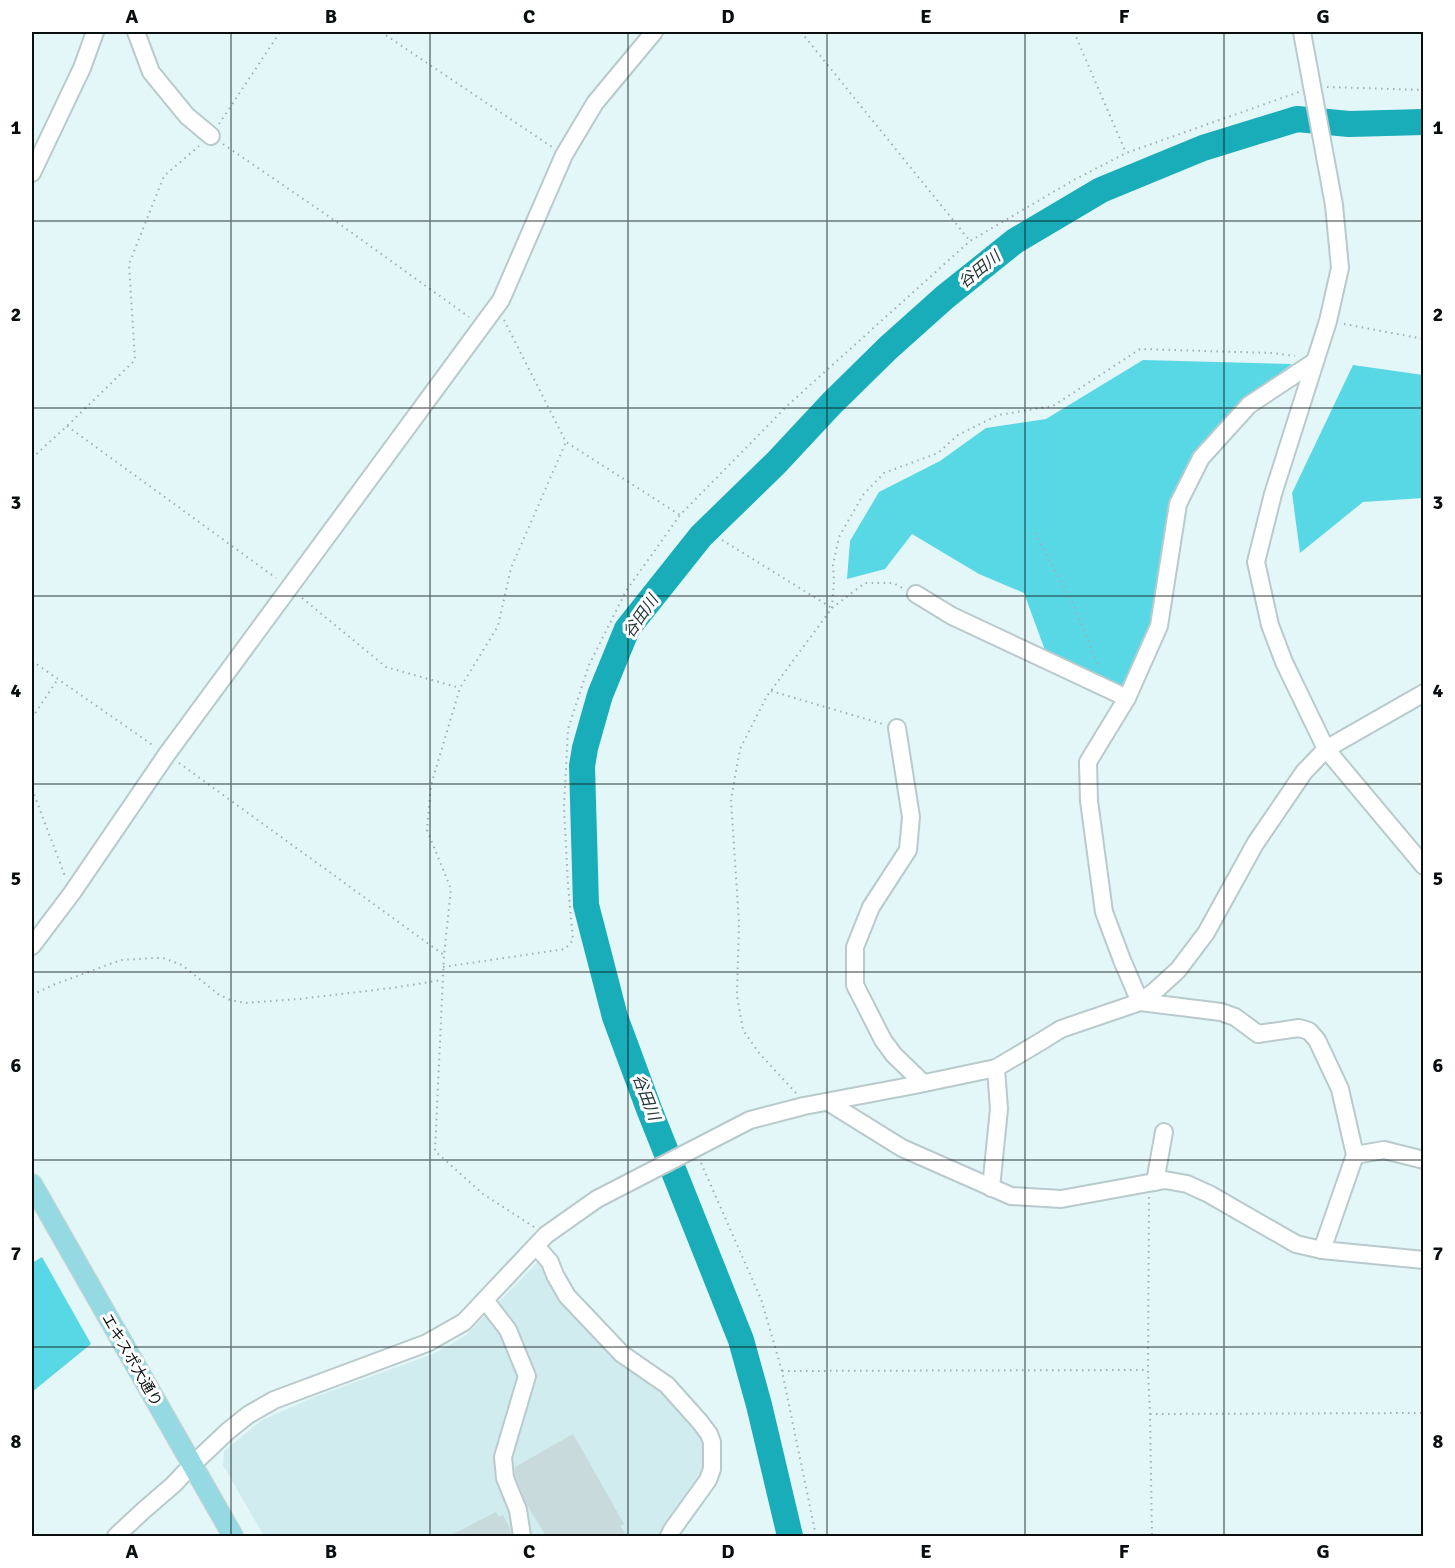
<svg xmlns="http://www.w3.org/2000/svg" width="1455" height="1568" font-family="Signika,'Noto Sans JP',sans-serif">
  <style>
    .built { fill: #d0ecef }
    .forest { fill: #58d8e5 }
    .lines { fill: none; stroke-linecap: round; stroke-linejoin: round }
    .river { stroke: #19adba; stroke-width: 26 }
    .building { fill: #c8dadc }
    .minor-casing { stroke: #b8cacc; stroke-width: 20 }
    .major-casing { stroke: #d3d4d4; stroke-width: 22 }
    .path { stroke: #a0afb1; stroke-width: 2; stroke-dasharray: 1.5 4.5; stroke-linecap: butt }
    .minor { stroke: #fff; stroke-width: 16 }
    .major { stroke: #95dae2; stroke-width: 20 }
    .grid { fill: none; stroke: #090f10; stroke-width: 1.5; stroke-opacity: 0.55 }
    .labels { text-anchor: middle; stroke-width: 6; stroke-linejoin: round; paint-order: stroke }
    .street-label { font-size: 15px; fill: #090f10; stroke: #fff }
    .water-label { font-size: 16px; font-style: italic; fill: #203638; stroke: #fff }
    .neatline { fill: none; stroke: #090f10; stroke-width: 2 }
    .grid-label { font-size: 20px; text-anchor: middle; font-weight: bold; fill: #090f10 }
  </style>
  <rect width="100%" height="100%" fill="#e3f6f8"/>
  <!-- built -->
  <polygon class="built" points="542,1258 649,1378 703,1433 706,1474 665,1536 264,1536 223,1465 224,1451 262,1420 317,1396 433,1354 465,1336"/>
  <!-- forest -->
  <g class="forest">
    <polygon points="1143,360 1292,364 1243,401 1194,456 1156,614 1128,691 1046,653 1024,593 979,574 912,534 885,569 847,579 850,541 879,492 940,461 986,428 1046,419"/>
    <polygon points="1353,365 1423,375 1423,498 1363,502 1300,553 1292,493"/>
    <polygon points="42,1257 91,1344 32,1392 32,1263"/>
  </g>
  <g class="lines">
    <!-- river -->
    <polyline class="river" points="790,1536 759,1405 741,1340 649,1109 615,1017 586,905 582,766 585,748 600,695 627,629 701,536 776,463 832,403 888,348 945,297 1015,241 1101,190 1203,148 1297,119 1349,124 1424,122"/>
  </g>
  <!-- building -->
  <g class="building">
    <polygon points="573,1434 624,1524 620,1526 627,1536 546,1536 526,1503 515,1475 515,1467"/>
    <polygon points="496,1512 499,1517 503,1515 510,1529 511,1534 505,1536 449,1536"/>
  </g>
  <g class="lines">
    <!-- minor casing -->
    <g class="minor-casing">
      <g id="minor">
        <polyline points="136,32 151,72 187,116 211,136"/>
        <polyline points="1302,32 1334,205 1340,268 1328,321 1273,494 1256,562 1270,625 1284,662 1326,749 1424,866"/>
        <polyline points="32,173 82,68 95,32"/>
        <polyline points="916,594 952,616 1127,698"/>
        <polyline points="897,728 911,817 908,850 871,907 855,947 855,985 883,1040 894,1055 923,1083"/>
        <polyline points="32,946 72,893 167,754 501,300 564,155 595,103 654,32"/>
        <polyline points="1140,1002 1122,960 1104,912 1089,801 1088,762 1127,698 1159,626 1178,504 1201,458 1249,405 1314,362"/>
        <polyline points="1140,1002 1221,1012 1235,1017 1258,1034 1299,1028 1309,1031 1317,1040 1340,1089 1355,1155 1322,1250"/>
        <polyline points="828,1102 902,1148 1011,1196 1061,1199 1165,1180 1187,1184 1209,1194 1296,1244 1322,1250 1424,1260"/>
        <polyline points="1355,1155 1384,1150 1424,1160"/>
        <polyline points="1155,1182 1164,1132"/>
        <polyline points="991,1188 999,1109 996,1068"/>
        <polyline points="536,1246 550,1262 555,1275 567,1296 622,1354 667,1385 700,1422 709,1434 712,1442 712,1469 708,1480 672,1530 669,1536"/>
        <polyline points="485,1300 508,1330 527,1376 503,1457 505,1478 518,1510 522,1536"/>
        <polyline points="116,1536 144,1510 173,1485 192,1465 228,1431 248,1415 274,1400 427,1343 464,1322 546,1235 597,1199 750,1120 804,1106 915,1085 996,1068 1040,1042 1061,1029 1140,1002 1155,991 1178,970 1206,933 1255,844 1304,772 1326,749 1424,693"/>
      </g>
    </g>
    <!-- major casing -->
    <g class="major-casing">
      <polyline id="major" points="32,1184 233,1536"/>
    </g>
    <!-- path -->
    <g class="path">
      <polyline points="381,32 552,147"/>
      <polyline points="801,32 970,241"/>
      <polyline points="1074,32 1126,153"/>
      <polyline points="1327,87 1424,90"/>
      <polyline points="219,124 280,32"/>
      <polyline points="223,144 334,220 469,317"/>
      <polyline points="504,320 566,442 680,515"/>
      <polyline points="1344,324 1424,339"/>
      <polyline points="67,426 276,578"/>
      <polyline points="32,458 67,426 135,360 129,264 164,176 199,146"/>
      <polyline points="1035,533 1075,608 1099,667"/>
      <polyline points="722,540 832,608"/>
      <polyline points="302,598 386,667 460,688"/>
      <polyline points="832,608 834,581 833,565 839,537 863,495 884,473 938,453 958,435 998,415 1053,406 1140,349 1271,353 1295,356"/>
      <polyline points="32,661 154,746"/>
      <polyline points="771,691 883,724"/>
      <polyline points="32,718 58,679"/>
      <polyline points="179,763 444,955"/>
      <polyline points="32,789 65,876"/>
      <polyline points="443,967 565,949 573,940 568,885 564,807 568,729 589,665 626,591 680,515 788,405 970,241 1072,181 1126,153 1299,92"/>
      <polyline points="32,995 53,985 121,960 154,958 163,958 182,965 218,994 230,1000 245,1003 299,999 392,988 442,980"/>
      <polyline points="796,1093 759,1053 743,1030 737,996 739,923 731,800 740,749 767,696 832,608 865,583 893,583 903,588"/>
      <polyline points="701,1163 761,1299 782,1371 816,1536"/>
      <polyline points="1149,1197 1148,1370 1150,1414 1152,1536"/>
      <polyline points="534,1227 483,1194 435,1151 444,955 451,889 427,830 431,785 460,688 498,626 511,568 566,442"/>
      <polyline points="782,1371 1148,1370"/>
      <polyline points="1150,1414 1424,1413"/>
    </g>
    <!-- minor -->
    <use href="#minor" class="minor"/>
    <!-- major -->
    <use href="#major" class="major"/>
  </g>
  <!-- grid -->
  <path class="grid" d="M231,32V1536M430,32V1536M628,32V1536M827,32V1536M1025,32V1536M1224,32V1536M32,221H1424M32,408H1424M32,596H1424M32,784H1424M32,972H1424M32,1160H1424M32,1347H1424"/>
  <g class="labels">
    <!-- street labels -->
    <g class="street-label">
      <text transform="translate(132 1360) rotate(60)" y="5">エキスポ大通り</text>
    </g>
    <!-- water labels -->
    <g class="water-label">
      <text transform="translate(979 269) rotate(-39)" y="6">谷田川</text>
      <text transform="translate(640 616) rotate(-55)" y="6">谷田川</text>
      <text transform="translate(647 1097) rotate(69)" y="6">谷田川</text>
    </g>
  </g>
  <!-- border -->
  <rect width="1455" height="1568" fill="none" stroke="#ffffff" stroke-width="66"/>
  <rect x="33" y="33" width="1389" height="1502" class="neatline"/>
  <g class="grid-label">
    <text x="132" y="23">A</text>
    <text x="331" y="23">B</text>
    <text x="529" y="23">C</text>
    <text x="728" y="23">D</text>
    <text x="926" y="23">E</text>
    <text x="1124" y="23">F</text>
    <text x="1323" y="23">G</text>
    <text x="16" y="134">1</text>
    <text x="1438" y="134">1</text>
    <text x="16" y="321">2</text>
    <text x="1438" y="321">2</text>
    <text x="16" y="509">3</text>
    <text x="1438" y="509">3</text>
    <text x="16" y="697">4</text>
    <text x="1438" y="697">4</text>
    <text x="16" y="885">5</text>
    <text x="1438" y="885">5</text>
    <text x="16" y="1072">6</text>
    <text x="1438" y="1072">6</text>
    <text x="16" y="1260">7</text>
    <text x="1438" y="1260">7</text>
    <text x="16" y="1448">8</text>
    <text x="1438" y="1448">8</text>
    <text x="132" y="1558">A</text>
    <text x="331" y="1558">B</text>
    <text x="529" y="1558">C</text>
    <text x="728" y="1558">D</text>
    <text x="926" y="1558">E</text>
    <text x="1124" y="1558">F</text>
    <text x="1323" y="1558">G</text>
  </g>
</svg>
